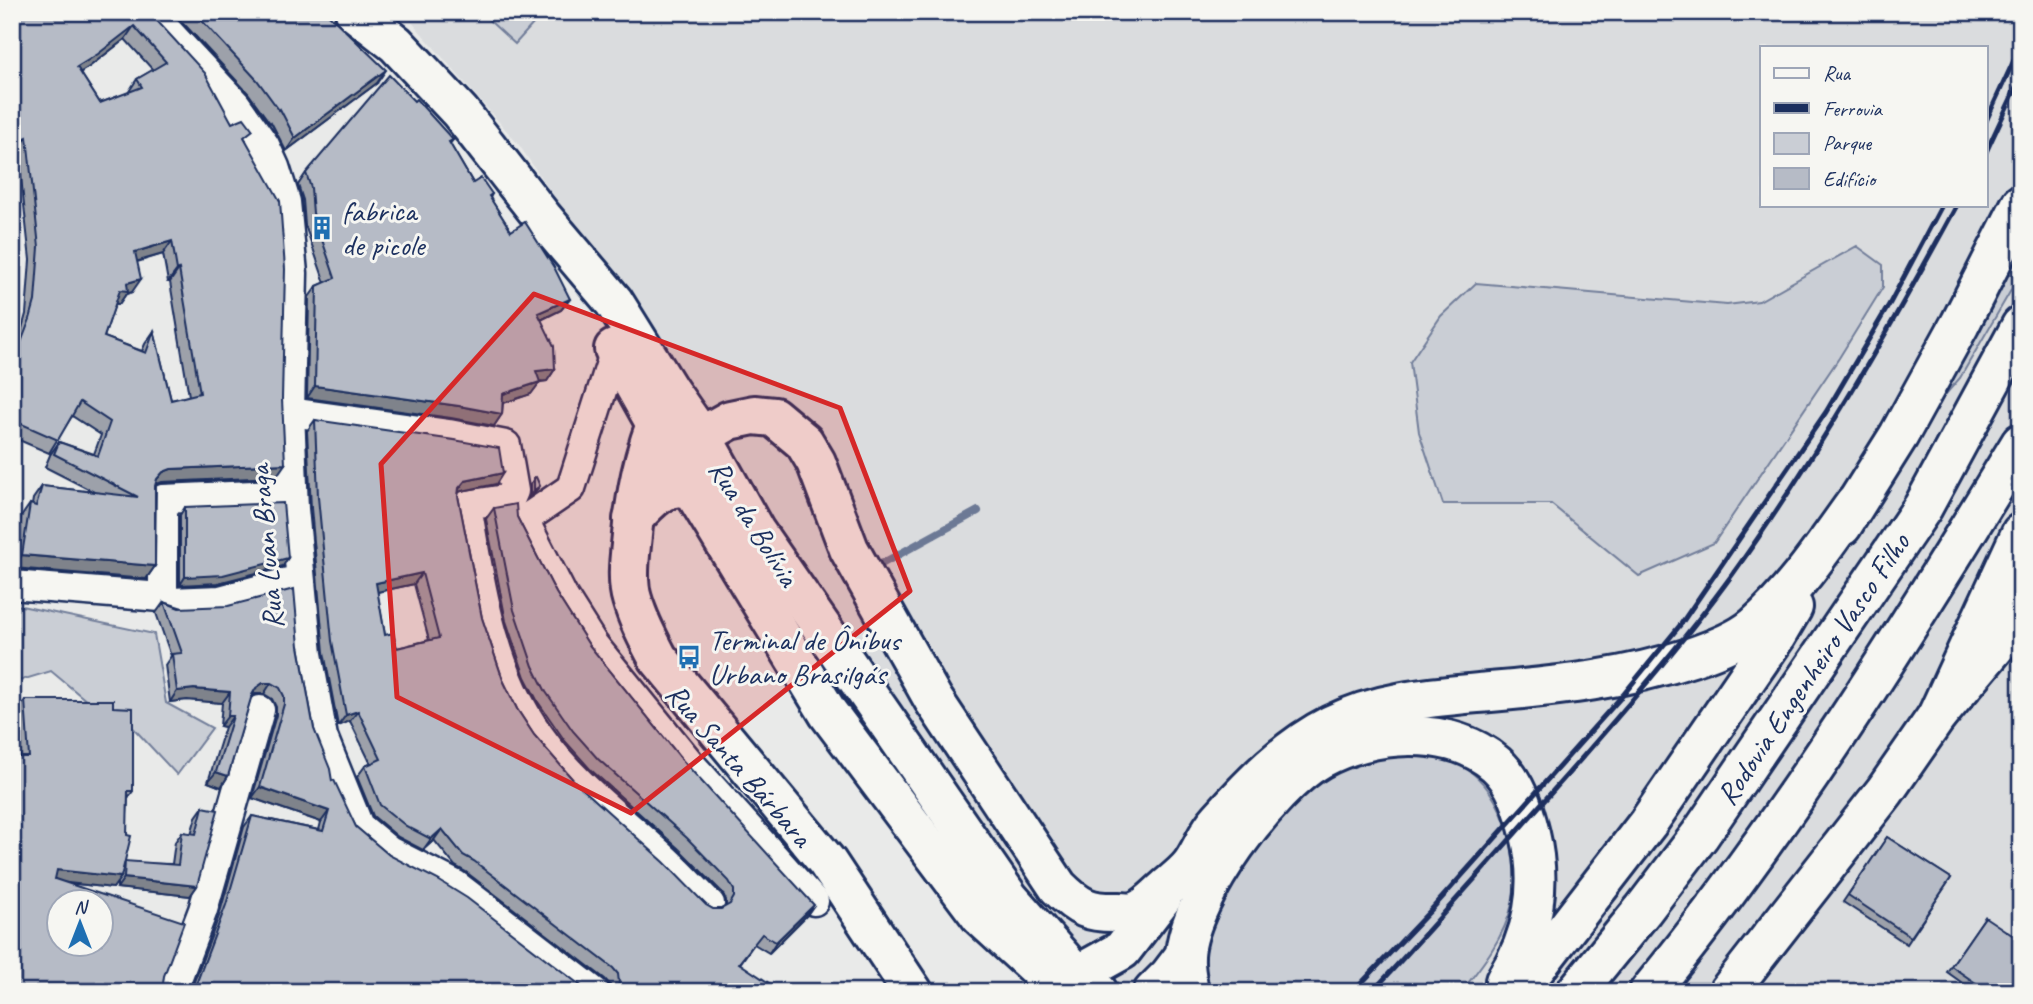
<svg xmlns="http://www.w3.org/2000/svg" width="2033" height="1004" font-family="Caveat,sans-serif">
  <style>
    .built { fill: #dadcde; fill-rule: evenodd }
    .green { fill: #caced5; stroke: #727e9a; stroke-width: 2 }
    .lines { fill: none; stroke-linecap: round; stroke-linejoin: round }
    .stream { stroke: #6c7995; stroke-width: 8 }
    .street-casing { stroke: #1b2f5e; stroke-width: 33 }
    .secondary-casing { stroke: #1b2f5e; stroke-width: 44 }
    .highway-casing { stroke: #1b2f5e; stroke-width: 44 }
    .street { stroke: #f6f6f2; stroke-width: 28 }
    .secondary { stroke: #f6f6f2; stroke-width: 38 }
    .highway { stroke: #f6f6f2; stroke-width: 38 }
    .rail { stroke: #1b2f5e; stroke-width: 5 }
    .wall { fill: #9da1aa; stroke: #1b2f5e; stroke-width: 2; fill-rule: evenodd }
    .shaded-wall { fill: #7f838b; stroke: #1b2f5e; stroke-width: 2 }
    .building { fill: #b6bbc6; stroke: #1b2f5e; stroke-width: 2; fill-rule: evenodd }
    .marked { fill: #d62828; fill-opacity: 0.2; stroke: #d62828; stroke-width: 5; stroke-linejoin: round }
    .labels { text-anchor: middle; stroke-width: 6; stroke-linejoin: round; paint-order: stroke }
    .poi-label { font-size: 30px; fill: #1b2f5e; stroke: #f6f6f2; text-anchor: start }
    .street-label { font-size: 30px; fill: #1b2f5e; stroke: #f6f6f2 }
  </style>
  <rect width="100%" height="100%" fill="#e9eae9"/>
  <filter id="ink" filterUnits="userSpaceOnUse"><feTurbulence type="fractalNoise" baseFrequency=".0143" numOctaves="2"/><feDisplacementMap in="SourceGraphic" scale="14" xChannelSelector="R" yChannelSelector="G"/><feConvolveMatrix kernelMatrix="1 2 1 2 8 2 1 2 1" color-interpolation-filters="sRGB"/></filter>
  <g filter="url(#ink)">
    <!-- built -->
    <path class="built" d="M403,12H2021V992H1118L1024,915L641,324L519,145ZM1762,47H1986V205H1762Z"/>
    <!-- green -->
    <g class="green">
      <polygon points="480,12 544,12 515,44"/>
      <polygon points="2021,233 2021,273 1960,378 1924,419"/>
      <polygon points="1857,246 1883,265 1883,287 1839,358 1714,543 1639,576 1551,504 1443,504 1419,432 1410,362 1441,316 1476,283 1727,305 1759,301"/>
      <polygon points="12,604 154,634 166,703 212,728 177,775 125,719 99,711 51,671 12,683"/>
      <path d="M1397,753C1420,754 1444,756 1465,768C1506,794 1521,860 1512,904C1505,937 1481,967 1461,992H1197L1211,912L1236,868L1306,788L1349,762Z"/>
    </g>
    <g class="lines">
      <!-- stream -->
      <polyline class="stream" points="874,568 978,511"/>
      <!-- street casing -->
      <g class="street-casing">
        <g id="street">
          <polyline points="150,12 236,104 265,145 275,167 286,202 293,273 290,412 294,509 308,654 323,737 359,826 389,851 456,885 595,992"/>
          <polyline points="615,350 571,488 524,520 563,596 594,645 689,762 814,901"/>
          <path d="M290,412L449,434L506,445L514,491L511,498L467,505C480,583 492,671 540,736C571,780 613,812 653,848C673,865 691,885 710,904"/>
          <polyline points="12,585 161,597 171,602 220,600 288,582"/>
          <polyline points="163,597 163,499 277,494"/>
          <polyline points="172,992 203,910 260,710"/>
        </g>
      </g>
      <!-- secondary casing -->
      <g class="secondary-casing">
        <g id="secondary">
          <polyline points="355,12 396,44 460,112 543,218 614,302 670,392 705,442 755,531 1009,898 1077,975 1098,992"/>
          <polyline points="614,349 692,489 828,713 981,917 1063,992"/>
          <path d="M662,409C643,453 635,497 631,545C629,562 627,583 632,599C638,620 648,639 658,658L827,862L913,992"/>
          <path d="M633,519C649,501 666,481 692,489L705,442L714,429L730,420L754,415L774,417L804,442L816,462L849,549L933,699L1058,887C1079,908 1089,913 1119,912C1123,912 1130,913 1134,912C1145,909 1156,897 1164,890C1173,882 1184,874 1191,865C1202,850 1206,834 1219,820C1251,784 1287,747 1331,725C1381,700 1435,697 1490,692C1559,686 1626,679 1692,657C1713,650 1737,641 1754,627C1794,592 1823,548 1854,505"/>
          <polyline points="1842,526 1899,435 1960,324 2021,204"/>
          <polyline points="1077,975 1122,950 1162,898"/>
          <polyline points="1153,992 1169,976 1185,955"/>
          <path d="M1189,992C1187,980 1184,966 1185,955C1189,896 1270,787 1320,759C1370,731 1450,724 1496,764C1516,782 1524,809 1530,834C1543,888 1533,935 1505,981"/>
          <polyline points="1513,992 1532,973 1648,823 1776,636 1793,607"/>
          <polyline points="1728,992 1885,791 1937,716 2021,616"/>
        </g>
      </g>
      <!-- highway casing -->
      <g class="highway-casing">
        <g id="highway">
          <polyline points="1937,716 2021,533"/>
          <polyline points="1576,992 1643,910 1700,835 1923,507 2021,326"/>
          <path d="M1649,992C1789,821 1906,632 2021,443"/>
        </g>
      </g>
      <!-- street -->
      <use href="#street" class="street"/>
      <!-- secondary -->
      <use href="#secondary" class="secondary"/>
      <!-- highway -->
      <use href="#highway" class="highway"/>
      <!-- rail -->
      <g class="rail">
        <polyline points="1986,121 2021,45"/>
        <polyline points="1986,152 2021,77"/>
        <polyline points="1353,992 1431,910 1623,695 1681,624 1826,412 1890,303 1942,205"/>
        <path d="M1372,992C1438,921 1502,848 1567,775C1624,710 1681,645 1732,575C1816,458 1888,332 1957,205"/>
      </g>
    </g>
    <!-- wall -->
    <g class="wall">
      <path d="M12,12H149L232,123L246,140L276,477L162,482L156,485L155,566L146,579L13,568L21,517L30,504L32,505L33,499L42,486L94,492L45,467L50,455L59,442L94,454L101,435L72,416L49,453L12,437V356L21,332L26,314L30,260L18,150L12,153ZM125,39L153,70L137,79L128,93L100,103L80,72L89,67ZM163,254L168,282H170L189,396L171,400L154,331L145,344L142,351L104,337L115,304H119L126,294L132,292L137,262Z"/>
      <polygon points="173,12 262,12 267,17 377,83 286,151 271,122 270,123 248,93"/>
      <polygon points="453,140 450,144 473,183 492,194 490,198 511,231 570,299 561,310 541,320 555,369 547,381 540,382 531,394 503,403 502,414 494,426 451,418 307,398 309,297 317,286 325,283 305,225 303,200 298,185 306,173"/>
      <path d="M315,420L496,484L459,491L458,496L482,618L503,680L517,709L534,735L575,782L706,905L713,909H721L726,906V900L722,892L679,849L591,770L565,741L538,702L525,677L506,621L486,519L494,508L517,517L556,593L589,645L807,915L769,953L754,944L740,964L772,992H611L610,985L605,979L466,872L455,866L434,840L423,850L398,837L373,816L357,777L365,766L371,764L350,721L338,726L324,652L311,508L307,431ZM414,584L429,640L397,648L385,635L377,592Z"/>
      <polygon points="534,478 535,492 530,496 530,485"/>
      <polygon points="185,507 283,566 218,583 180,585 180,515"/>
      <polygon points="164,602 299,646 314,729 332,781 356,827 389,855 589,992 190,992 219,916 244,827 252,816 319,830 321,822 252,798 276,715 276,707 272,699 264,694 255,694 251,697 228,776 221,787 208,782 225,727 220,726 222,703 187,700 170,702 165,665 171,656 156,613"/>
      <polygon points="25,700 113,707 133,791 128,798 124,863 172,864 175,842 182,832 191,834 196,817 203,807 197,886 190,896 117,888 117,882 113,888 67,883 12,992 20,757 17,711"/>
      <polygon points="1887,837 1951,878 1907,944 1843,902"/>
      <polygon points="1985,917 2009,992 1975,992 1947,972"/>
    </g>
    <!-- shaded-wall -->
    <g class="shaded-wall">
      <polygon points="134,26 125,39 89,67 68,80 77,67"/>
      <polygon points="386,70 377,83 286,151 295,138"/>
      <polygon points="27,137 18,150 12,153 13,144"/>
      <polygon points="172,241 163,254 125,265 135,252"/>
      <polygon points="179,269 170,282 168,282 177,270"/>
      <polygon points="141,279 132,292 126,294 119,304 111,303 120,290 127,283"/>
      <polygon points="570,299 561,310 530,325 538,313"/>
      <polygon points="555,369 547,381 528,383 536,371"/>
      <polygon points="540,382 531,394 495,406 503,394"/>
      <polygon points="315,386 459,406 502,414 494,426 451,418 307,398"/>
      <polygon points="285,464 276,477 162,482 154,485 157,479 163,472 171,469"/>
      <polygon points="503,473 496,484 457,492 465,481"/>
      <polygon points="540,486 535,492 530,496 534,490"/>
      <polygon points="22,555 155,566 146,579 13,568"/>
      <polygon points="288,558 283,566 218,583 180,585 185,577"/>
      <polygon points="422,573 414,584 368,594 376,583"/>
      <polygon points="263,683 271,683 264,694 255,694 248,699 256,688"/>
      <polygon points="194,689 230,692 222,703 187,700 170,702 177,691"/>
      <polygon points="358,711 350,721 338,726 346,715"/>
      <polygon points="228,716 233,716 225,727 220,726"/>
      <polygon points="216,772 228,776 221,787 208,782"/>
      <polygon points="260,787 329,811 321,822 252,798"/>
      <polygon points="442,829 434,840 423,850 431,839"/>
      <polygon points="57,870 121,877 113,888 50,881"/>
      <polygon points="124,878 197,886 190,896 117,888"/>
      <polygon points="814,905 807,915 769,953 776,942"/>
    </g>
    <!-- building -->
    <g class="building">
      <path d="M12,12H149L205,73L232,123L244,118L253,130L244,137L280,201L285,269L282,399L285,464L171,469L163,472L157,479L155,486V566L22,555L30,504L36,506L42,486L138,497L54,454L59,442L98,456L110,422L80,402L58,440L15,421L12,427V366L30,319L35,301L39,247L27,137L13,144L12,143ZM134,26L166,62L137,79L142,87L100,103L77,67L98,54ZM172,241L177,270L179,269L200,393L171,400L154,331L146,353L104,337L120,290L128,291L127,283L141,279L135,252Z"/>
      <polygon points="194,12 262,12 267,17 273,12 326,12 386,70 295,138 280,109 279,110 257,80"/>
      <polygon points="389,75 414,101 416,99 453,140 449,142 473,183 481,178 492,194 489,196 511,231 525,222 555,269 570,299 538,313 554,346 555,369 536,371 540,382 503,394 502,414 459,406 315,386 317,286 335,278 313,213 311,188 306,173"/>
      <path d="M315,420L454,440L499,448L503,473L465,481L459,488L458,496L482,618L503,680L517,709L534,735L575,782L664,862L706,905L713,909H721L730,904L734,897V890L729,881L687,838L598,759L573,731L546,692L533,666L514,610L494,508L516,504L517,517L556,593L589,645L684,762L814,905L776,942L762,934L739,963L775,987L772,992H615L619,983L618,974L613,968L474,861L463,855L442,829L431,839L406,826L380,805L365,766L381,759L358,711L346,715L332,641L318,497ZM422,573L439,638L397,648L393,633L385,635L376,583Z"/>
      <polygon points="536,477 540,486 534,490 534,478"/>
      <polygon points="283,503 288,558 223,575 185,577 185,507"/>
      <polygon points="294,589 299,646 314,729 330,769 332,781 334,780 356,827 389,855 438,880 467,898 589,992 192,992 195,987 226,905 252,816 323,831 329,811 260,787 284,704 284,696 280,688 271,683 263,683 256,688 252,695 228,776 216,772 233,716 228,716 230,692 194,689 177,691 172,654 182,653 164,602 179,608 228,606"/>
      <path d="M25,700H113V707L133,708V791H128L127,835L131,836L121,877L57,870L55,879L184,922L164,976L163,984L167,992H12L13,757H29ZM60,902H102V944H60Z"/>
      <polygon points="203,807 218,810 197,886 124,878 125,861 178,865 182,832 196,834"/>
      <polygon points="1887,837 1951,878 1911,937 1848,895"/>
      <polygon points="1985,917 2021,941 2021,975 2009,992 1989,992 1951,966"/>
    </g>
  </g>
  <!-- marked area -->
  <path class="marked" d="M534,294L840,408L910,591L631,813L397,697L381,464Z"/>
  <!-- icons -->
  <defs>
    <g id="building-bare" transform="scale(1.89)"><path d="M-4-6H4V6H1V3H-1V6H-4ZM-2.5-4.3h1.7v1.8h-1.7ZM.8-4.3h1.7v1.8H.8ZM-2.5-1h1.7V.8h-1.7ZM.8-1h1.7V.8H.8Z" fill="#1f6fb2" stroke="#f6f6f2" stroke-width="2.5" paint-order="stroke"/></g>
    <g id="bus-bare" transform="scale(1.89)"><path d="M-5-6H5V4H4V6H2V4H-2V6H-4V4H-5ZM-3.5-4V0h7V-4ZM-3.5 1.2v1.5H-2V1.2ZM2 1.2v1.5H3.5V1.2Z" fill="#1f6fb2" stroke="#f6f6f2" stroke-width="2.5" paint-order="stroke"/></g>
  </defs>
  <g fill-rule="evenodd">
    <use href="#building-bare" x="322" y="228"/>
    <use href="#bus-bare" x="689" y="657"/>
  </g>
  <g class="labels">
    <!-- poi labels -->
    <g class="poi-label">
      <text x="342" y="221">fabrica<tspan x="342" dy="34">de picole</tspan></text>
      <text x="709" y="650">Terminal de Ônibus<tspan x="709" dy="34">Urbano Brasilgás</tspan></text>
    </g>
    <!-- street labels -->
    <g class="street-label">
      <text transform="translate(754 523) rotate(58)" y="10">Rua da Bolívia</text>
      <text transform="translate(266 547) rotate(-95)" y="10">Rua Luan Braga</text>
      <text transform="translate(1813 669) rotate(-56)" y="10">Rodovia Engenheiro Vasco Filho</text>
      <text transform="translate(739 765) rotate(49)" y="10">Rua Santa Bárbara</text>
    </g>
  </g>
  <!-- margin -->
  <rect width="2033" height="1004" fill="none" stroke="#f6f6f2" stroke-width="42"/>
  <rect x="21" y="21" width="1991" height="962" fill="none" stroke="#1b2f5e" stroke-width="2.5" filter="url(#ink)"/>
  <!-- legend -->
  <rect x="1760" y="46" width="228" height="161" fill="#f6f6f2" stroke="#9ea6b7" stroke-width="2"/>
  <rect x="1774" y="68" width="35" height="10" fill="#f6f6f2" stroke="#9ea6b7" stroke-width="2"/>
  <text x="1823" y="80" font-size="21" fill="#1b2f5e">Rua</text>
  <rect x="1774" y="103" width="35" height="10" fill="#1b2f5e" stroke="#9ea6b7" stroke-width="2"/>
  <text x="1823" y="116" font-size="21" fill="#1b2f5e">Ferrovia</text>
  <rect x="1774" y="133" width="35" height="21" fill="#caced5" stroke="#9ea6b7" stroke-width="2"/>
  <text x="1823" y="150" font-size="21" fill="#1b2f5e">Parque</text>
  <rect x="1774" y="168" width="35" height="21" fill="#b6bbc6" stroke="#9ea6b7" stroke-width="2"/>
  <text x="1823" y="186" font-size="21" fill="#1b2f5e">Edifício</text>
  <!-- north arrow -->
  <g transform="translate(80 923)"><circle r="33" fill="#f6f6f2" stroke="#9ea6b7" stroke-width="2"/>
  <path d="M0-5L12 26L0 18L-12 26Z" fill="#1f6fb2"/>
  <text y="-10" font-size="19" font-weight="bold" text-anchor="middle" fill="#1b2f5e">N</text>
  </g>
</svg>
